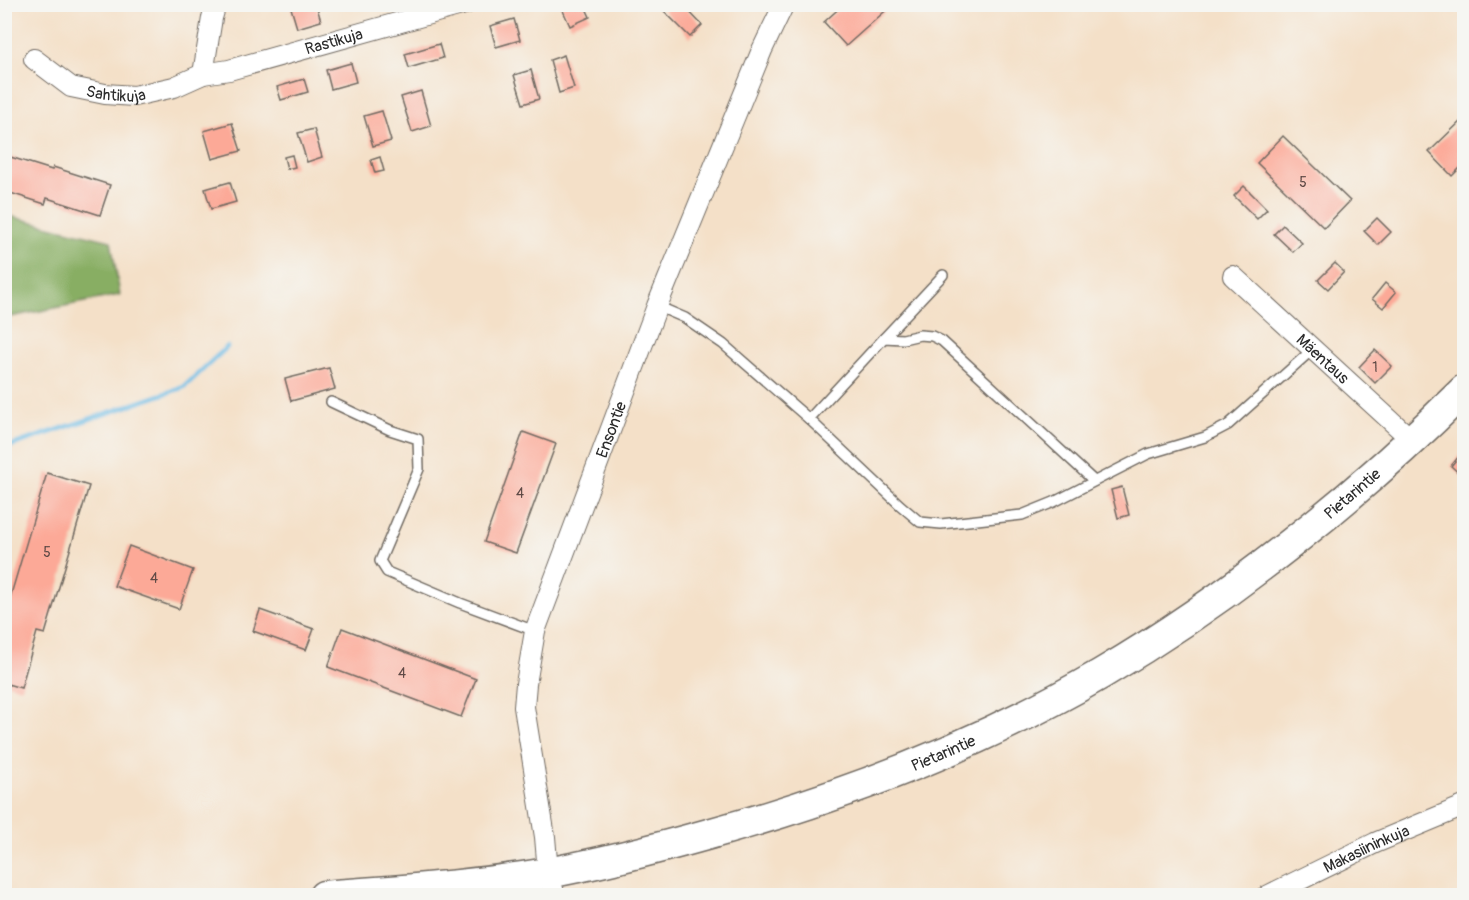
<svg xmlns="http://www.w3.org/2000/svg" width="1469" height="900" font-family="Pangolin,sans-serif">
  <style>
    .forest { fill: #88ae64; stroke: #5a6c48; stroke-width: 1.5 }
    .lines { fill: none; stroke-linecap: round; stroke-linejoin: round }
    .stream { stroke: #68b9e3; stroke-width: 5 }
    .building { fill: #fca997 }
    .service-casing { stroke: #716a62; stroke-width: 12 }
    .minor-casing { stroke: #716a62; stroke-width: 22 }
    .primary-casing { stroke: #716a62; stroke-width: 33 }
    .service { stroke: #fff; stroke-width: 9 }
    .minor { stroke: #fff; stroke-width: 20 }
    .primary { stroke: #fff; stroke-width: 30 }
    .labels { text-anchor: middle; stroke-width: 4.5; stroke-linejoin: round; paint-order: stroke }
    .number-label { font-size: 14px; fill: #5f4a46 }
    .street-label { font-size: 16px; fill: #2b2b2b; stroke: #f6f6f2 }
  </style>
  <rect width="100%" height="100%" fill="#f6f6f2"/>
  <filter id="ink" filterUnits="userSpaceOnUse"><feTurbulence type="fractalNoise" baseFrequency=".0167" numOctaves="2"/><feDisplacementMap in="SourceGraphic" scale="12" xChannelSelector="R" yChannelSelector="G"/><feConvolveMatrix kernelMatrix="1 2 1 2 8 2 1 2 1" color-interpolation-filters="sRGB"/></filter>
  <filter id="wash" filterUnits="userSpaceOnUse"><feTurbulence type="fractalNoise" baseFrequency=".008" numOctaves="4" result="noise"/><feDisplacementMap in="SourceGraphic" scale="24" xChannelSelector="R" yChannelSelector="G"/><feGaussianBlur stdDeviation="1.35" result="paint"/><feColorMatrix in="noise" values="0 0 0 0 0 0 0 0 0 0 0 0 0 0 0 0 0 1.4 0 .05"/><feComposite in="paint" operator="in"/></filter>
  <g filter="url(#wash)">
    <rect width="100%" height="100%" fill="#f4e0c8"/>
    <!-- forest -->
    <polygon class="forest" points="5,215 111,241 120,295 5,318"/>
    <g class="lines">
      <!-- stream -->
      <polyline class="stream" points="4,448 184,387 227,347"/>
    </g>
    <g id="blocks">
      <!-- building -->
      <g class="building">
        <polygon points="304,4 316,4 321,21 297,28 291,8"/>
        <polygon points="560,4 584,4 590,17 570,26"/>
        <polygon points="671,4 682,4 702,25 690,37 664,11"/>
        <polygon points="844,4 893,4 846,46 824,22"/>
        <polygon points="514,19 520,40 496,47 490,26"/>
        <polygon points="439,44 443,58 409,68 405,54"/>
        <polygon points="564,55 574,88 559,93 550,60"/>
        <polygon points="351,63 356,82 331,89 326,70"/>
        <polygon points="531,70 539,99 523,104 514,75"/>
        <polygon points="304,79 308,92 281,100 277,87"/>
        <polygon points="421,91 431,126 412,132 401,97"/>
        <polygon points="382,111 391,141 373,146 364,116"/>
        <polygon points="1464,118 1464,164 1452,176 1429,152"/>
        <polygon points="232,123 241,151 212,159 204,131"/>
        <polygon points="314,129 322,157 307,162 298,133"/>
        <polygon points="1283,136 1350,201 1324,228 1257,163"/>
        <polygon points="4,155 52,170 53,167 110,185 100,215 47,198 45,204 4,191"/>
        <polygon points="292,155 295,167 287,169 284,157"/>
        <polygon points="380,157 384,171 375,173 371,160"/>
        <polygon points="230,182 236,202 211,209 205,189"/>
        <polygon points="1244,186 1267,209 1257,219 1234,196"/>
        <polygon points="1377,218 1391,232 1378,245 1364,231"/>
        <polygon points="1283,225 1302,243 1293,252 1274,234"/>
        <polygon points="1335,263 1344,272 1328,289 1318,280"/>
        <polygon points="1385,283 1396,292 1383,308 1372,299"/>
        <polygon points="1375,350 1392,366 1375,383 1359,367"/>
        <polygon points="329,368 335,389 291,401 285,379"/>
        <polygon points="523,432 556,444 516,553 484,542"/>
        <polygon points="1464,450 1464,478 1451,466"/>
        <polygon points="47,473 89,486 45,634 37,632 21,688 4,683 4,618"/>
        <polygon points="1122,487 1129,515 1118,518 1111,490"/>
        <polygon points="129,546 193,570 179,609 114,586"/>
        <polygon points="260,610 314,629 306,650 253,631"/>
        <polygon points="342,628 476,679 461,717 328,667"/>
      </g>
    </g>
  </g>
  <g filter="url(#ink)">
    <use href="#blocks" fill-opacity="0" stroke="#716a62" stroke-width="1.5"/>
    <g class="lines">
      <!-- service casing -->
      <g class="service-casing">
        <g id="service">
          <polyline points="657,306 685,318 723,344 809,419"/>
          <polyline points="884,338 943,275"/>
          <polyline points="331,402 390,430 418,439 419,469 380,561 387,572 460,603 535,631"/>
          <polyline points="1094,481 942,341 932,336 920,335 903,339 884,338 809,419 900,505 920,522 941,524 1022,515 1054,502 1148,454 1205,437 1228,425 1313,349"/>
        </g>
      </g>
      <!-- minor casing -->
      <g class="minor-casing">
        <g id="minor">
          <path id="s1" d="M34,59L71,87L105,94L134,96L174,87L203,74L229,70L465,4"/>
          <polyline points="203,74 212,18 216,4"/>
          <path id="s2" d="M1233,276L1412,440"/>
          <path id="s3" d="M555,896L548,872L545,837L524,707L526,684L535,631L657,306L762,50L784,4"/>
          <path id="s4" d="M1267,896L1375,843L1464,806"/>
        </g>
      </g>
      <!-- primary casing -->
      <g class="primary-casing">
        <g id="primary">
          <path id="s5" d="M324,896C398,890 473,886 547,873C602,863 656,849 709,834C846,796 979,745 1101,674C1230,598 1358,496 1464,390"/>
        </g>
      </g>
      <!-- service -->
      <use href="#service" class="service"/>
      <!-- minor -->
      <use href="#minor" class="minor"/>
      <!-- primary -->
      <use href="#primary" class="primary"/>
    </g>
  </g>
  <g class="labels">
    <!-- number labels -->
    <g class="number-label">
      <text x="1303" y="187">5</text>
      <text x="1375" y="372">1</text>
      <text x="520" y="498">4</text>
      <text x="47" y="557">5</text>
      <text x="154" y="583">4</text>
      <text x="402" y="678">4</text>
    </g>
    <!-- street labels -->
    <g class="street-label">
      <text dy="6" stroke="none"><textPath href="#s1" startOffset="318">Rastikuja</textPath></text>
      <text dy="6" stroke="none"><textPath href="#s1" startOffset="92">Sahtikuja</textPath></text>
      <text dy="6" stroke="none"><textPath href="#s2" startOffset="122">Mäentaus</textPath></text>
      <text dy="6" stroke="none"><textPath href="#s3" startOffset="484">Ensontie</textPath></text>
      <text dy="6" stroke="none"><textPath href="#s5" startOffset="1125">Pietarintie</textPath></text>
      <text dy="6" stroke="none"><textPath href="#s5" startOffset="639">Pietarintie</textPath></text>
      <text dy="6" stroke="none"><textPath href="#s4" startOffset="110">Makasiininkuja</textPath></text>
    </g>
  </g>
  <!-- margin -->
  <rect width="1469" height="900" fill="none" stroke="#f6f6f2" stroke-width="24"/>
</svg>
